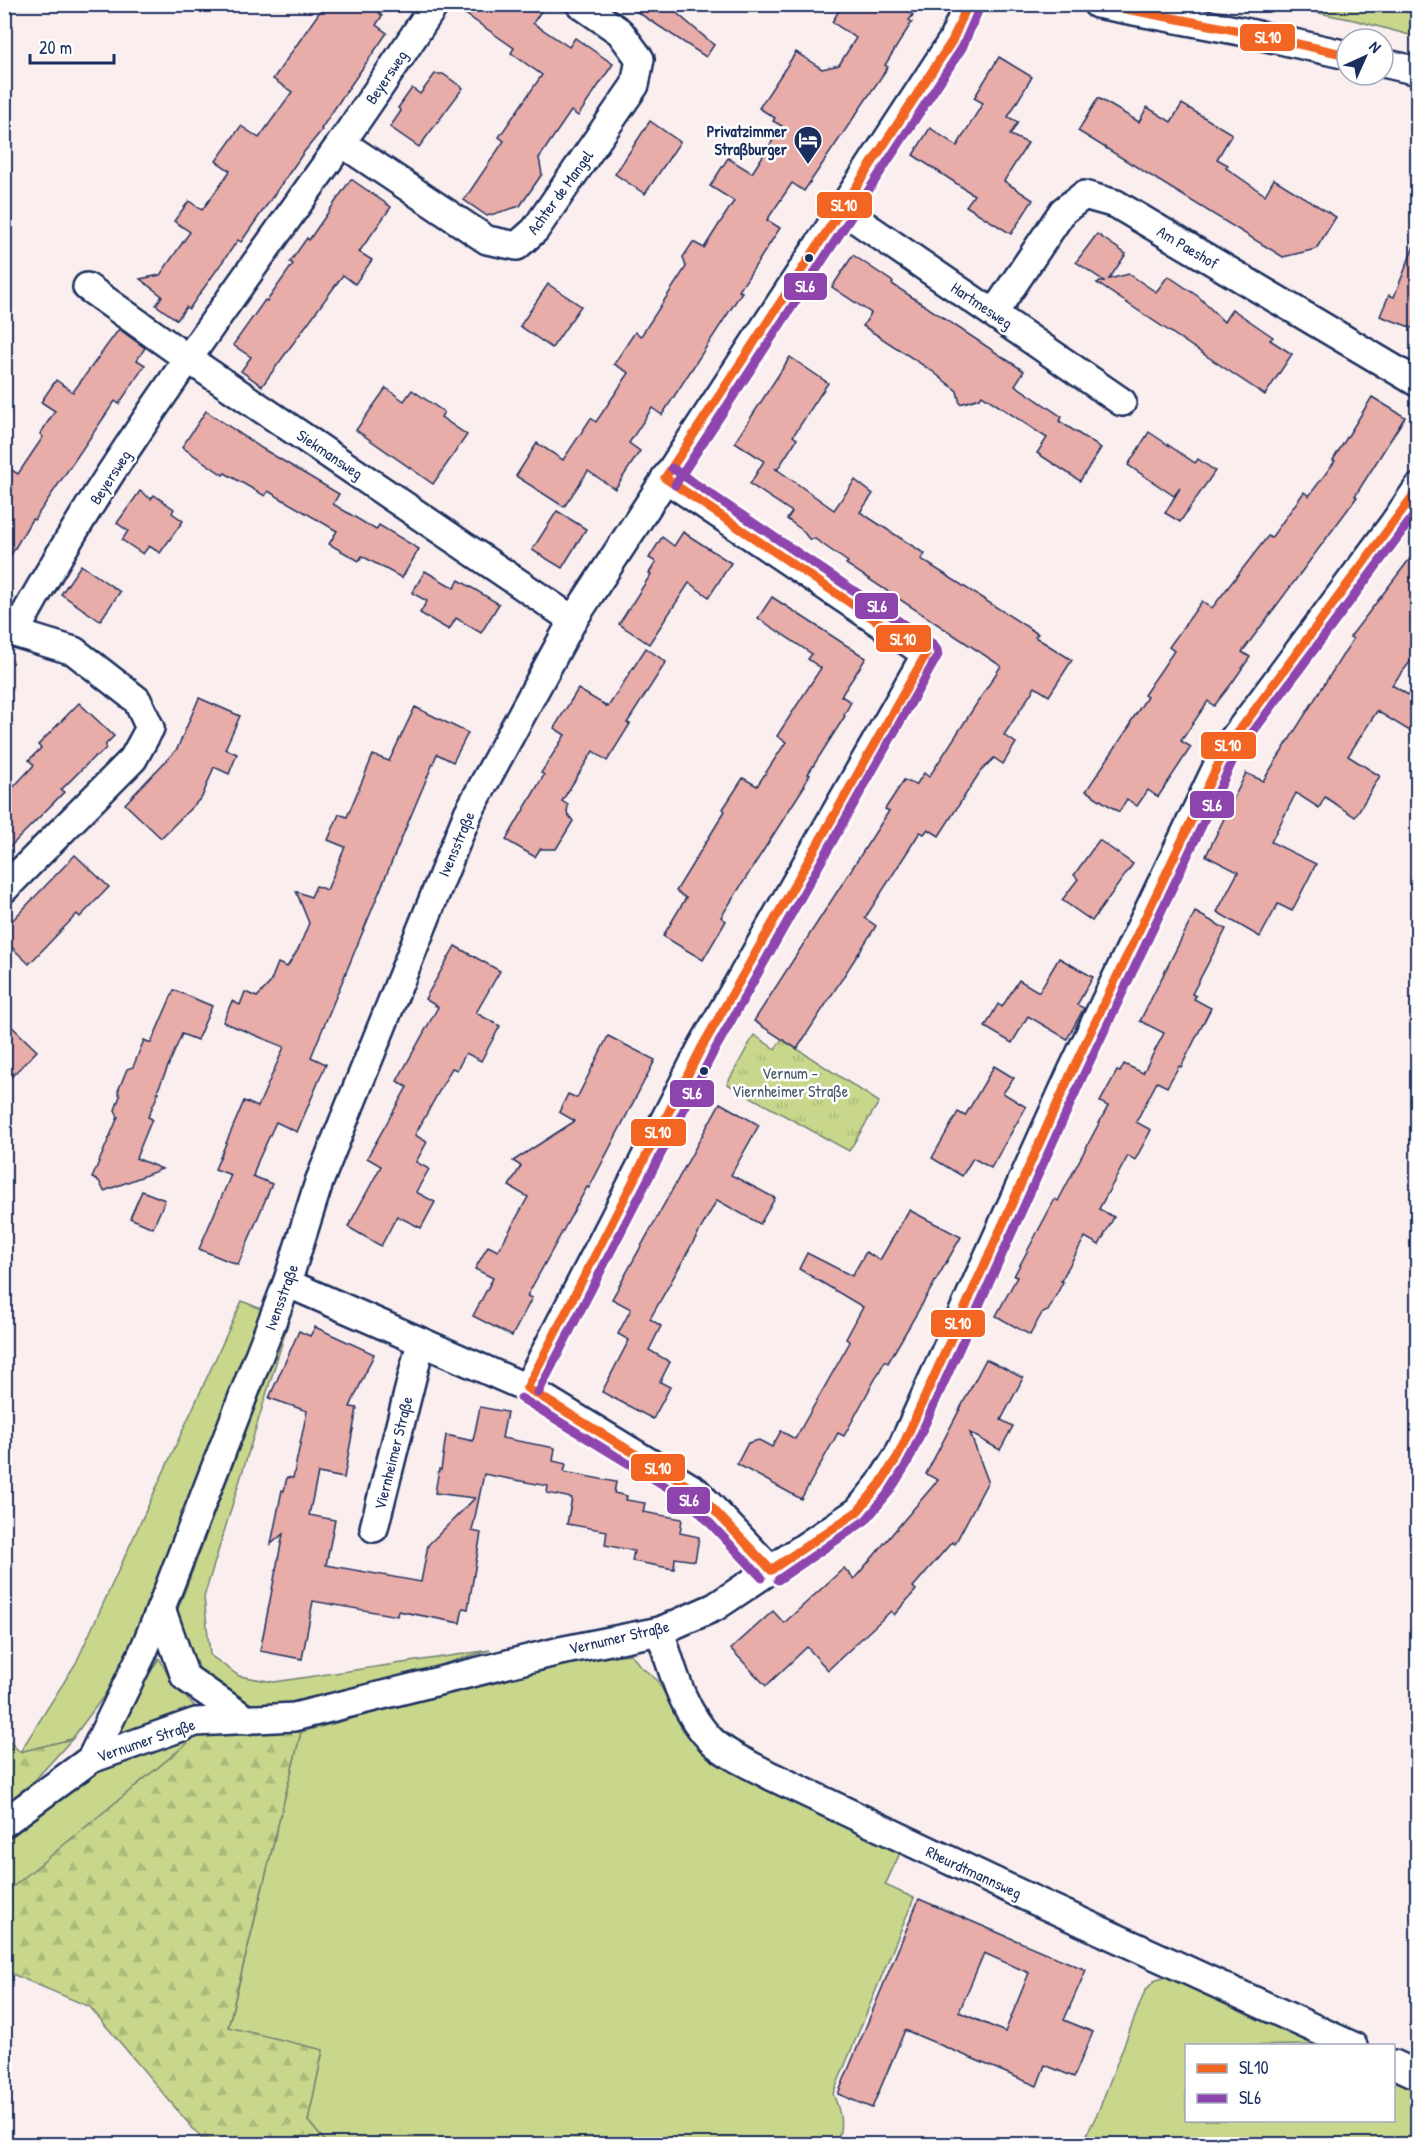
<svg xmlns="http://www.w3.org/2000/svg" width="1422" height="2149" font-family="'Patrick Hand',sans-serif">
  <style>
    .grass { fill: #c8d78b; stroke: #728374; stroke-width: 1.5 }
    .forest { fill: url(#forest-firs); stroke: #728374; stroke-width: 1.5 }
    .park { fill: url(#park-tufts); stroke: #728374; stroke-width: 1.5 }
    .building { fill: #e8aca9; stroke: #1b2f5e; stroke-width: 1.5; fill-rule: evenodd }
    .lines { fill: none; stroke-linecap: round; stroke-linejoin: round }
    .minor-casing { stroke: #1b2f5e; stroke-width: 32 }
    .minor { stroke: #fff; stroke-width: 27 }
    .bus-1-casing { stroke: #fff; stroke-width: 14 }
    .bus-2-casing { stroke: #fff; stroke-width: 14 }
    .bus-1 { stroke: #f26522; stroke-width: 9 }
    .bus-2 { stroke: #8e44ad; stroke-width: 9 }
    .bus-dot { fill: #1b2f5e; stroke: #fff; stroke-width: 2 }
    .labels { text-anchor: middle; stroke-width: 5; stroke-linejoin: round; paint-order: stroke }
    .street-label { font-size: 16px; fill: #1b2f5e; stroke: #fff }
    .poi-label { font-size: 16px; font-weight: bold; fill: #1b2f5e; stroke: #fff; text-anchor: end }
    .park-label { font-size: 16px; fill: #465969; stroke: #fff }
    .line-badge { stroke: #fff; stroke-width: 2 }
    .badge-label { font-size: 16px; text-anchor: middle; font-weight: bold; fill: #fff }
  </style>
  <defs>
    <pattern id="forest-firs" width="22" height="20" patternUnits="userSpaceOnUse" patternTransform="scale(1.5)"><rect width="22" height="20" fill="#c8d78b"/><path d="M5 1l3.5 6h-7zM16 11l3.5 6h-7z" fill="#abb97a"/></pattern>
    <pattern id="park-tufts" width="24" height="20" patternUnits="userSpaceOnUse" patternTransform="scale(1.5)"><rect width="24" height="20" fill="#c8d78b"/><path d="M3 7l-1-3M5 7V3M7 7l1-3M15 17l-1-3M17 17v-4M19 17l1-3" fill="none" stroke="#abb97a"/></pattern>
  </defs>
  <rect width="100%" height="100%" fill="#faeeee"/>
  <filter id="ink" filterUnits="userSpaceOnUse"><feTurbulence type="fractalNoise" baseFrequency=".0167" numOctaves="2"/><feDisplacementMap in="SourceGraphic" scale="12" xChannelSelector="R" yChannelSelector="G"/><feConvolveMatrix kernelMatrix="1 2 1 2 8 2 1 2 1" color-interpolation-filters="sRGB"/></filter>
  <g filter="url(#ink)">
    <!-- grass -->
    <g class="grass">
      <polygon points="1279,5 1417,5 1417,37 1354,20"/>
      <polygon points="242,1301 261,1309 144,1621 109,1689 72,1739 20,1752 76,1663"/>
      <polygon points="294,1304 204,1597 210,1655 239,1676 274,1682 490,1650 420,1671 275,1706 225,1701 191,1674 179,1648 178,1609"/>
      <path d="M631,1654L640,1666L657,1680L685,1730L703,1752L724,1768L754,1783L901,1851L885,1885L914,1898L833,2094C840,2110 845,2128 835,2144H327L308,2121L323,2050L228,2028L301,1732L577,1659Z"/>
      <polygon points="159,1658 174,1686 202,1713 161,1718 117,1735 114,1732"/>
      <polygon points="200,1733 5,1894 5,1842 99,1770"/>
      <polygon points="1166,1977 1177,1979 1322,2045 1186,2046 1186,2120 1394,2120 1394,2080 1417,2091 1417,2144 1082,2144 1098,2112 1145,1991 1154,1981"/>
    </g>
    <!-- forest -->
    <g class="forest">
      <polygon points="301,1732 228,2027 323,2050 308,2121 327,2144 206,2144 90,2007 5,1971 4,1894 200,1733"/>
      <polygon points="5,1737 20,1752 72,1739 27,1789 5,1807"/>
    </g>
    <!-- park -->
    <polygon class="park" points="754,1035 775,1049 782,1039 879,1102 849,1151 727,1084"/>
    <!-- building -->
    <g class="building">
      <polygon points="325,4 371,4 382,16 376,25 387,33 339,102 321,129 322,130 304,152 241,242 238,240 189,309 186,307 177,320 156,305 162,296 140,279 160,275 190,232 174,221 189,201 202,210 216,191 230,171 216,161 241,126 259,138 292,92 273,79"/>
      <polygon points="451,4 546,4 533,23 569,47 575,38 613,64 578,116 571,111 539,158 542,174 520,206 487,216 464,200 504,141 499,137 542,75 511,53 514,48"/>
      <polygon points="625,4 666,4 714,45 706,57"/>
      <polygon points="843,4 898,4 913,15 909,20 912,22 885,65 888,67 804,191 792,183 767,220 780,228 739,291 742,292 662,415 652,408 629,443 640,451 615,489 588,471 564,507 516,476 537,443 563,460 591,418 596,422 629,373 614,364 635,332 641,336 686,267 683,257 693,242 704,248 734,201 710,186 728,158 752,173 782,126 773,121 775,118 759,108 796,52 822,69 839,65 856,38 832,22"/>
      <polygon points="999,57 1032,77 1008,117 1018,122 1010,135 1028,143 1004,181 1033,200 1011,234 966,206 974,195 913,155 930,128 957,146 983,103 974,98"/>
      <polygon points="435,74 443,74 463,88 419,147 390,127 401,111 398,108 412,88 420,94"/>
      <polygon points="1098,98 1139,122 1147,107 1171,122 1182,104 1232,134 1217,159 1228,165 1226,168 1265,195 1274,179 1336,217 1316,249 1283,257 1078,131"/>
      <polygon points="650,121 680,142 645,194 615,174"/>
      <polygon points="351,179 391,207 359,252 372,260 355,284 343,275 262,386 241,371 251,357 233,345 265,300 267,301 293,264 290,262 307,238 309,240"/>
      <polygon points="1097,234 1126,254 1109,279 1129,274 1156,292 1168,276 1199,297 1224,322 1232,309 1273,337 1270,340 1292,354 1265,395 1097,283 1104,281 1076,262"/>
      <polygon points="1416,241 1418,241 1418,330 1380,316 1389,295 1394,297"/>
      <polygon points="853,255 893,282 892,284 1024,371 1015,385 1062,417 1059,421 1101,448 1080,481 1037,453 1047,438 982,395 980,398 960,404 957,391 932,371 863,326 871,313 832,287"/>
      <polygon points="548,284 581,306 552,348 520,326"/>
      <polygon points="119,329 145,348 137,360 145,365 119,404 115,401 34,520 32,519 4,567 4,465 18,474 43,437 40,434 55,411 41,402 56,380 73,392"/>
      <polygon points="790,357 828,383 793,436 797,439 777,470 775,468 834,510 855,480 873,494 860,512 925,554 921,559 1038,634 1035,637 1072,660 1049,696 1035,687 1004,735 1016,743 1003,764 994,758 980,772 939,836 928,829 924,834 920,832 865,918 876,926 797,1049 754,1021 889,811 885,809 904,780 916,785 924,773 929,777 1001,666 846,564 848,562 815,539 809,539 802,530 787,519 792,512 750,484 764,461 735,442"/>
      <polygon points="386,388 404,401 412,390 444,412 441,417 467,435 433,484 356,430"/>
      <polygon points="1372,397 1405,417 1355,496 1357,497 1242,652 1250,657 1232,683 1214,706 1208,701 1181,741 1191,747 1158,797 1148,790 1137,806 1127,799 1119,812 1086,791 1131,724 1130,723 1147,697 1144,695 1174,651 1169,647 1202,601 1212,608 1268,536 1271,538 1304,492 1309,496 1335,461 1333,460"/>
      <polygon points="206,411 263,449 339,494 333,504 376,530 379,525 419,549 402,578 362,556 359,561 329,544 337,531 268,491 265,496 225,473 223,475 182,447"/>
      <polygon points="1149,432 1195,463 1198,459 1215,471 1180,522 1165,513 1180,488 1174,496 1128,465"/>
      <polygon points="140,491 151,499 154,495 174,509 172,513 183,521 160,553 149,546 143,554 122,540 128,531 117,523"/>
      <polygon points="557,511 586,529 562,568 532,550"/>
      <polygon points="683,532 731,563 709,597 689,583 649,644 619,624 651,574 649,573 656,562 649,558 662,537 674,546"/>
      <polygon points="1418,548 1418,652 1392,685 1418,701 1418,736 1377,711 1348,756 1380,776 1355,817 1325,797 1319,808 1296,793 1271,842 1316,864 1292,911 1278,904 1260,937 1217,912 1238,872 1206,856 1246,773 1263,781 1353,639 1350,637"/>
      <polygon points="81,565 120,592 100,621 61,594"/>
      <polygon points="425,571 454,588 459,580 499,604 481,633 456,618 449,630 420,613 427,601 412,593"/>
      <polygon points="772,597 866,658 841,696 851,702 844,715 845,716 808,774 810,775 804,784 805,785 721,917 726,921 703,960 663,936 686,898 676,891 725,811 723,809 743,778 757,786 786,742 777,736 821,668 808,659 812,654 758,618"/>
      <polygon points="646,648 666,662 627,723 630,724 607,761 593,751 562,801 568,805 567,813 573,821 556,849 540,849 535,857 506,840 544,775 541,773 565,735 554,728 578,689 608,707"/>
      <polygon points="199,698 240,716 225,749 237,754 229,774 214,767 202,797 161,838 125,804 177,749"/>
      <polygon points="79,703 114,736 106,744 106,748 98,756 95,756 61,790 64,792 4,853 5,796 34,765 29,760 41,748 38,745"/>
      <polygon points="415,707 468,733 453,762 437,754 407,825 311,1057 326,1064 297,1132 276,1122 258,1161 253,1176 272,1184 238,1265 199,1249 231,1175 215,1169 244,1101 258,1107 284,1047 223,1022 232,1001 240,1005 245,992 257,997 270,983 278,963 287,967 298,950 309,923 296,891 311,897 316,886 327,890 345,847 328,840 339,814 347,817 373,755 389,761"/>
      <polygon points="1099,840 1133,864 1092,921 1062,900 1078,879 1074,875"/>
      <polygon points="75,855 109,887 80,917 77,914 29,964 4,940 4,929"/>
      <polygon points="1195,912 1226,929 1192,994 1196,996 1194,999 1211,1008 1181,1067 1179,1066 1167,1087 1157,1082 1136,1122 1151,1130 1135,1160 1128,1156 1099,1209 1114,1217 1099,1245 1085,1237 1061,1281 1063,1282 1048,1311 1042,1313 1030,1335 996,1316 1017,1277 1014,1276 1055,1199 1058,1201 1108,1106 1100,1102 1117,1071 1120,1072 1124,1064 1143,1073 1164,1033 1140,1021"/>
      <polygon points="455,946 500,971 476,1013 500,1026 481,1061 466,1053 457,1070 452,1068 415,1135 427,1142 416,1162 429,1169 416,1192 435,1202 421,1228 397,1216 381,1246 348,1227 381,1166 367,1158 407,1087 397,1081 438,1007 425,999"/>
      <polygon points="1059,958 1093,977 1077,1005 1084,1008 1067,1039 1028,1016 1012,1043 985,1027 998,1004 1002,1007 1019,980 1039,992"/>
      <polygon points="174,990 212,1006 197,1040 182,1034 157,1092 159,1092 148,1117 152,1119 136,1158 162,1169 104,1191 99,1181 92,1178 118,1117 115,1110 120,1096 118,1091 127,1069 133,1067 144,1040 151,1043"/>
      <polygon points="4,1019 37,1051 4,1084"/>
      <polygon points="608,1036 655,1060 589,1188 587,1187 527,1296 532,1298 512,1336 473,1316 493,1278 475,1269 488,1246 498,1251 528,1197 509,1186 521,1166 513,1161 575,1121 559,1112 568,1094 577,1098"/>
      <polygon points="994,1066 1014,1078 1003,1093 1026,1107 991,1168 973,1158 962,1176 932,1158 958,1112 965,1116"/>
      <polygon points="720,1103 759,1125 731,1175 775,1198 760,1224 717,1200 650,1319 661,1326 649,1350 670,1362 660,1382 670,1387 653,1419 602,1392 629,1340 618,1334 631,1309 612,1299"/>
      <polygon points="142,1191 165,1200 153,1228 130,1218"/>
      <polygon points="909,1210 961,1237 888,1363 885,1361 844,1436 838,1433 801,1499 737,1464 748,1443 759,1440 772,1447 781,1431 795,1439 850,1342 846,1339 863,1307 799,1269 807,1253 852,1276 866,1252 880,1260"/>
      <polygon points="315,1327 374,1354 350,1407 357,1408 344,1478 318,1473 309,1515 335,1520 326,1565 421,1582 428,1545 475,1498 435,1493 439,1469 441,1470 446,1435 473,1441 480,1407 507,1412 502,1438 555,1448 553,1461 566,1464 564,1472 616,1482 614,1493 627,1496 626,1500 645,1503 643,1512 682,1519 680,1533 699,1537 695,1561 675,1558 674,1569 632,1561 634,1551 605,1545 607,1531 567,1524 572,1498 547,1493 548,1486 484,1474 472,1531 481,1533 468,1609 463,1608 460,1623 398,1611 397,1616 313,1601 302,1659 260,1651 283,1534 271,1544 282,1490 284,1491 287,1477 293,1478 307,1411 269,1398 299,1331 310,1336"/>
      <polygon points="986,1359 1023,1378 1001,1420 1013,1426 1000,1450 970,1433 988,1481 955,1544 952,1542 932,1565 913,1587 916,1590 894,1615 891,1611 828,1670 807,1647 766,1686 731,1649 773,1611 784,1623 844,1568 854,1579 938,1480 926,1474"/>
      <path d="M919,1899L1086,1970L1064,2020L1093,2032L1074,2077L1045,2065L1037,2086L905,2030L872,2108L838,2094ZM984,1953L1029,1973L1005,2032L959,2012Z"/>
    </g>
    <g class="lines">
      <!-- minor casing -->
      <g class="minor-casing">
        <g id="minor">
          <polyline points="1097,4 1240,31 1347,55"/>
          <polyline points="1383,63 1418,71"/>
          <polyline points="342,143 487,240 517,246 535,230 635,85 640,59 620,32 580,4"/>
          <polyline points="841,209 1122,402"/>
          <polyline points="87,287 187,358 573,620"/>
          <polyline points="994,313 1063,211 1084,195 1116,204 1418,383"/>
          <path d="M4,889L133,759L150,728L137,700L74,651L15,633C108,461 228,304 341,143C373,98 404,51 435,4"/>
          <polyline points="287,1283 527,1388 696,1491 771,1570"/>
          <polyline points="527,1388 702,1047 926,654 665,478"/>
          <polyline points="374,1528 421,1342"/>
          <polyline points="161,1608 185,1677 247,1720"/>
          <path d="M660,1631C672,1668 682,1711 711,1740C728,1756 751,1765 771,1776L1027,1897L1353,2046"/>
          <polyline points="91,1759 143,1652 161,1608 287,1283 319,1182 468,813 573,620 952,41 968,4"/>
          <polyline points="4,1823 91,1759 196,1722 294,1717 560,1651 660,1631 715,1607 858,1511 880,1484 898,1456 1072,1071 1225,750 1394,523 1418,488"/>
          <polyline points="1394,2064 1418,2075"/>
        </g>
      </g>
      <!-- minor -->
      <use href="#minor" class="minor"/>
      <!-- bus-1 casing -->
      <g class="bus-1-casing">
        <g id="bus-1">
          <polyline points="1100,4 1240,31 1347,55"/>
          <polyline points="665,478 952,41 968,4"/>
          <polyline points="527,1388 702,1047 926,654 665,478"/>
          <polyline points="527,1388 696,1491 771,1570"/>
          <polyline points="771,1570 858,1511 880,1484 898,1456 1072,1071 1225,750 1418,489"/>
        </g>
      </g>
      <!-- bus-2 casing -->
      <g class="bus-2-casing">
        <g id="bus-2">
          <polyline points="675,485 962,48 979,9"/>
          <polyline points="538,1393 713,1053 938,655 937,650 933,644 672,468"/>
          <polyline points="521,1398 688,1500 762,1578"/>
          <polyline points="778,1580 866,1520 889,1492 908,1462 1083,1076 1235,756 1418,510"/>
        </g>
      </g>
      <!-- bus-1 -->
      <use href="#bus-1" class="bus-1"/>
      <!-- bus-2 -->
      <use href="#bus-2" class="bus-2"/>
    </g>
  </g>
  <!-- icons -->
  <defs>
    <g id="hotel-pin" transform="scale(1.5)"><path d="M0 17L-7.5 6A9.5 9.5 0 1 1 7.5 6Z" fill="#1b2f5e" stroke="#fff"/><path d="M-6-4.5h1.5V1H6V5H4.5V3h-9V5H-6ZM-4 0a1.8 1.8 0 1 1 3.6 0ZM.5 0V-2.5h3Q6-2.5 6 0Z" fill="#fff"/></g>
  </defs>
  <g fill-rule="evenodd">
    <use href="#hotel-pin" x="808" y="140"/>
  </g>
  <!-- markers -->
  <g class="bus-dot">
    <circle cx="809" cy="258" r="5"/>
    <circle cx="704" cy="1071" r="5"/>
  </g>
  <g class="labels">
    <!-- street labels -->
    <g class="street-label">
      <text transform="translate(386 77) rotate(-56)" y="6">Beyersweg</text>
      <text transform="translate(560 192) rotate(-54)" y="6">Achter de Mangel</text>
      <text transform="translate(1188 247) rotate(31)" y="6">Am Paeshof</text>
      <text transform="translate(982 305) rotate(34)" y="6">Hartmesweg</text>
      <text transform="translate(330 454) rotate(34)" y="6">Siekmansweg</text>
      <text transform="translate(110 477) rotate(-57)" y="6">Beyersweg</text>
      <text transform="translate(456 844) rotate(-67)" y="6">Ivensstraße</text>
      <text transform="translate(281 1297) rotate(-70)" y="6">Ivensstraße</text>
      <text transform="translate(393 1453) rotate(-76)" y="6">Viernheimer Straße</text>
      <text transform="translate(619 1637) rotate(-13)" y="6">Vernumer Straße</text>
      <text transform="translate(146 1740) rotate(-19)" y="6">Vernumer Straße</text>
      <text transform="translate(974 1872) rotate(25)" y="6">Rheurdtmannsweg</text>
    </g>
    <!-- poi labels -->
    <g class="poi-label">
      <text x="787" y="137">Privatzimmer<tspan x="787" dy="18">Straßburger</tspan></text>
    </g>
    <!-- park labels -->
    <g class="park-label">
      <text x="790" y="1079">Vernum -<tspan x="790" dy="18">Viernheimer Straße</tspan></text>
    </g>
  </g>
  <g class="line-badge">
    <rect x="1239" y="23" width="57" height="29" rx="6" fill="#f26522"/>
    <rect x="816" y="191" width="57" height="28" rx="6" fill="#f26522"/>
    <rect x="783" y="272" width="45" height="29" rx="6" fill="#8e44ad"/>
    <rect x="854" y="592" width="45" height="28" rx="6" fill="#8e44ad"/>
    <rect x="875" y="624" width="57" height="29" rx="6" fill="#f26522"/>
    <rect x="1200" y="731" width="57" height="29" rx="6" fill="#f26522"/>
    <rect x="1189" y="790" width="46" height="29" rx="6" fill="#8e44ad"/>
    <rect x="669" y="1079" width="46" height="29" rx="6" fill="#8e44ad"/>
    <rect x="630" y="1118" width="57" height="29" rx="6" fill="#f26522"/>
    <rect x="930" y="1309" width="56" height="29" rx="6" fill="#f26522"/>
    <rect x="630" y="1453" width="56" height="29" rx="6" fill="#f26522"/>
    <rect x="666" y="1486" width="45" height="29" rx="6" fill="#8e44ad"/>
  </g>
  <g class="badge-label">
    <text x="1268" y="43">SL10</text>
    <text x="844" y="211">SL10</text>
    <text x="805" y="292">SL6</text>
    <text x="877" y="612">SL6</text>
    <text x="903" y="645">SL10</text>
    <text x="1228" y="751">SL10</text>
    <text x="1212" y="811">SL6</text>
    <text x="692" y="1099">SL6</text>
    <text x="658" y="1138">SL10</text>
    <text x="958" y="1329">SL10</text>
    <text x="658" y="1474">SL10</text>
    <text x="689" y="1506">SL6</text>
  </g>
  <!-- margin -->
  <rect width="1422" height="2149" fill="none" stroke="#fff" stroke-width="24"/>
  <rect x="12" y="12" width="1398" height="2125" fill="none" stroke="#1b2f5e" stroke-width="2" filter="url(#ink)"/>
  <!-- legend -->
  <rect x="1185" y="2044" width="210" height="78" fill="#ffffff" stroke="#a4acbf" stroke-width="1.5"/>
  <rect x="1197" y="2064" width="30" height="9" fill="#f26522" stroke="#a4acbf" stroke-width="1.5"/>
  <text x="1239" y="2074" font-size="18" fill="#1b2f5e">SL10</text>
  <rect x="1197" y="2094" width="30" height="9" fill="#8e44ad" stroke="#a4acbf" stroke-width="1.5"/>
  <text x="1239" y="2104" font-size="18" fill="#1b2f5e">SL6</text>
  <!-- north arrow -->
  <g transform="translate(1365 57) rotate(45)"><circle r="28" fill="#ffffff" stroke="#a4acbf" stroke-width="1.5"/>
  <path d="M0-4.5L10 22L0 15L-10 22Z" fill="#1b2f5e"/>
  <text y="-9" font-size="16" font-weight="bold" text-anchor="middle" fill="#1b2f5e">N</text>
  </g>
  <!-- scale -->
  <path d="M30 54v9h84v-9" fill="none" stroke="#1b2f5e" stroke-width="3"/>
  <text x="39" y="54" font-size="18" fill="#1b2f5e" stroke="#ffffff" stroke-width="4.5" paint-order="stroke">20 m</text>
</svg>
